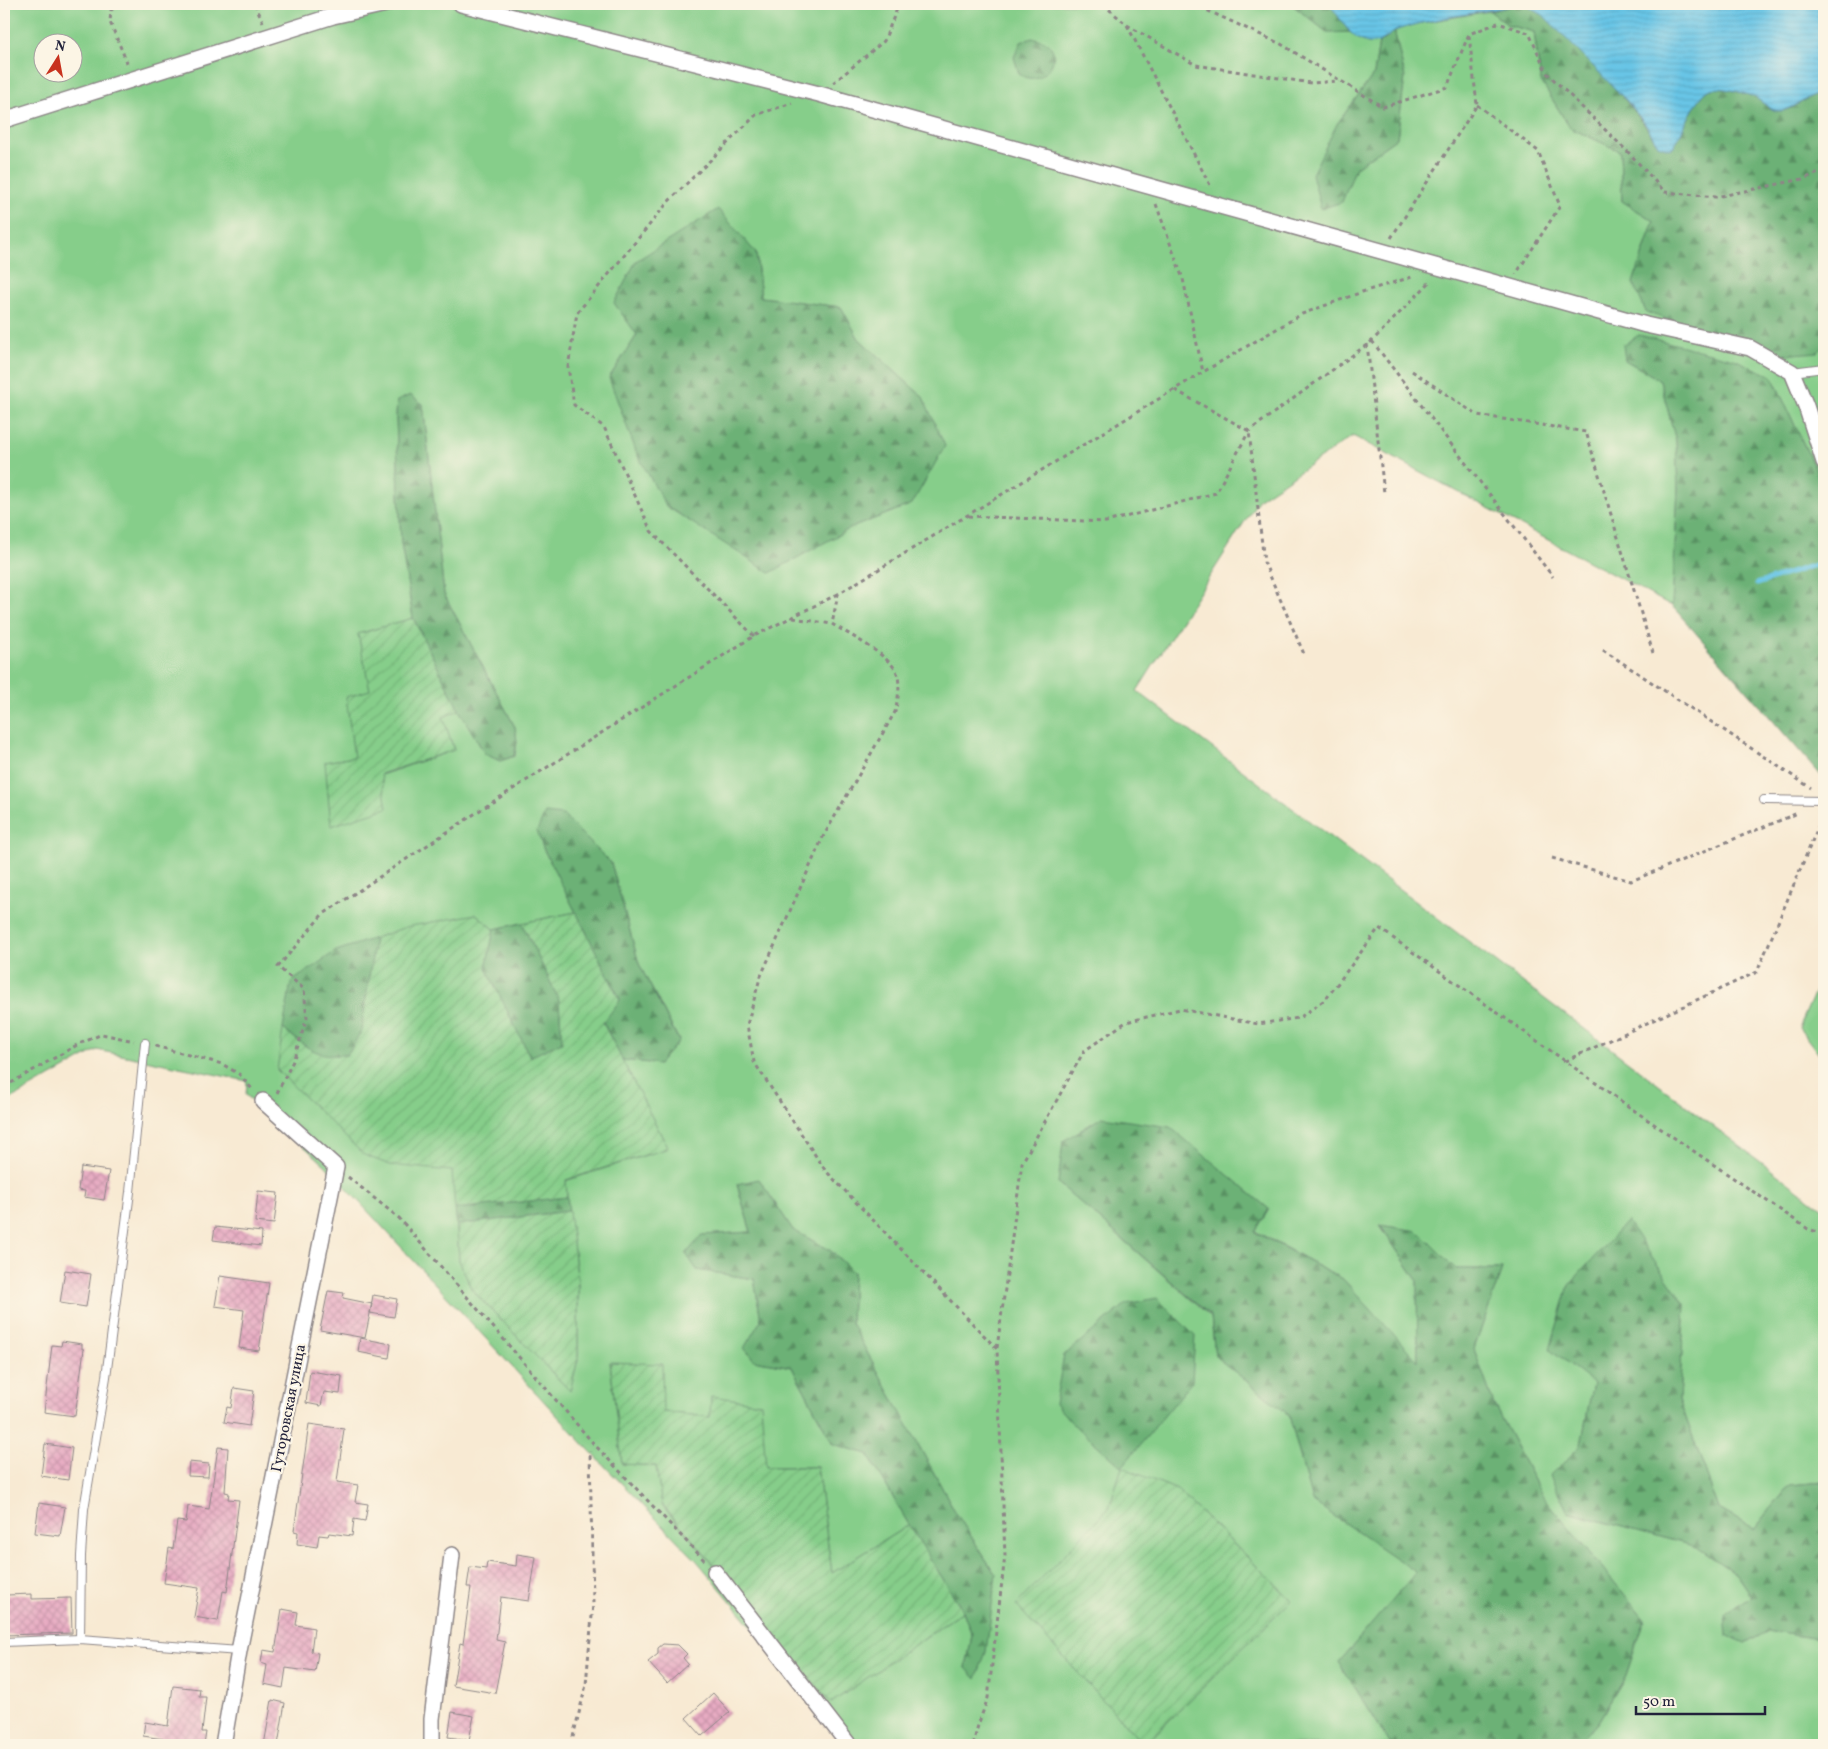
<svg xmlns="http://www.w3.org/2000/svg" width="1828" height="1749" font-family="Vollkorn,serif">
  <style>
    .grass { fill: #86ce8a; stroke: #547862; fill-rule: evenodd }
    .forest { fill: url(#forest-firs); stroke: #476a58 }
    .garden { fill: url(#garden-furrows); stroke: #547862 }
    .water { fill: url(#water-rules); stroke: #457490 }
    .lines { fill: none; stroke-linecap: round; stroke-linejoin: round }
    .stream { stroke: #68c5e6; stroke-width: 5 }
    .building { fill: url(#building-cross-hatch) }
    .lane-casing { stroke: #8d8687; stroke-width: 10 }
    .street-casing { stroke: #8d8687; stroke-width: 18 }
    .path { stroke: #8d8687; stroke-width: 3; stroke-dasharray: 4 4; stroke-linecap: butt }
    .lane { stroke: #fff; stroke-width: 8 }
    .street { stroke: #fff; stroke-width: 15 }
    .labels { text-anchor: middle; stroke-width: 4.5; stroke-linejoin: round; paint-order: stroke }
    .street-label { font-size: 15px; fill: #22223b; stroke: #fcf5e5 }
  </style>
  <defs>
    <pattern id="forest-firs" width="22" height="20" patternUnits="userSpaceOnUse" patternTransform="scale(1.25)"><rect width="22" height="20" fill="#6cb176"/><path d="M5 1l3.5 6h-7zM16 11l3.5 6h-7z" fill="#589062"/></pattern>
    <pattern id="garden-furrows" width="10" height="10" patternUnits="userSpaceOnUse" patternTransform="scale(1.25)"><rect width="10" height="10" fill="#86ce8a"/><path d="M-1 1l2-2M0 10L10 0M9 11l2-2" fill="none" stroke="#73b178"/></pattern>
    <pattern id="water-rules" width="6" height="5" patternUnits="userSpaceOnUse" patternTransform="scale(1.25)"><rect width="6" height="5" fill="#68c5e6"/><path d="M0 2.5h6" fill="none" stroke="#5aa9c6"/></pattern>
    <pattern id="building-cross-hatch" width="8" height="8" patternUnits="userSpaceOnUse" patternTransform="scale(1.25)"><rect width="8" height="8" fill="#e7abc2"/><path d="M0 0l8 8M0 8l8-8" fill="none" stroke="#c693a8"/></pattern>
  </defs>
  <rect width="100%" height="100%" fill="#fcf5e5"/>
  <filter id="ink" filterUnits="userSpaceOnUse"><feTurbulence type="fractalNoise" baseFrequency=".02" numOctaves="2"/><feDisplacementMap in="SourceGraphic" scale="10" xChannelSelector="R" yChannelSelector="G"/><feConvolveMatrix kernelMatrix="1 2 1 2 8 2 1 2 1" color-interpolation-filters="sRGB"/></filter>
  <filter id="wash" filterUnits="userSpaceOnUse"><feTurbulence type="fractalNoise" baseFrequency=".0096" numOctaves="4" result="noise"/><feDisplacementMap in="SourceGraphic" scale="20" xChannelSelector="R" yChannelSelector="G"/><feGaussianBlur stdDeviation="1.12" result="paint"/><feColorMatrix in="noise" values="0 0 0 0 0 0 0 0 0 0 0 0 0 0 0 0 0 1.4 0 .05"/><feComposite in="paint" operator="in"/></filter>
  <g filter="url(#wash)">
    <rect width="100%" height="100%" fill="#f8ead3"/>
    <!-- grass -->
    <g class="grass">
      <path d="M4,4H1291L1328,33L1349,32L1368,43L1379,42L1374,74L1337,124L1342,201L1356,167L1397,138L1405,77L1394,30L1421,23L1490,11L1508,25L1534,32L1541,81L1570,128L1620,151L1622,201L1654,221L1633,283L1818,352L1824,346V488L1772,376L1625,360L1660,380L1676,441L1678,489L1672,606L1353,436L1259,499L1137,691L1823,1209L1824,1208V1482L1789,1485L1754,1529L1719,1509L1679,1399L1685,1304L1593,1383L1581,1445L1551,1476L1568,1512L1697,1547L1736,1574L1751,1596L1725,1615L1745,1643L1766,1631L1819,1639L1824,1632V1745H1577L1598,1722L1626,1675L1645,1619L1543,1497L1494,1405L1474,1349L1502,1269H1456L1418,1231L1380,1226L1417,1280L1418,1362L1343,1279L1255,1231L1269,1209L1058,1183L1211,1317L1215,1356L1289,1415L1312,1501L1417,1572L1339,1662L1391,1745H1144L1292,1600L1177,1490L1122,1468L1109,1508L1017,1605L1144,1745H852L697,1561L590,1451L325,1165L246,1095L247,1081L97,1050L4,1103ZM42,42H72V72H42ZM756,253L761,297L841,307L859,339L923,397L912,504L851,528L609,378L637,335ZM397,401L423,404L444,594L515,727L517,742L515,756L500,761L485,754L459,710L443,717L454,750L381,775L325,762L355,757L371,690L358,634L413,618L401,543L396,417ZM543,848L611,863L639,964L679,1040L659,1064L622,1060L668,1148L565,1181L578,1284V1359L570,1391L472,1290L459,1260L453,1171L476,914L494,929L576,912ZM759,1179L793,1230L830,1250L853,1272L851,1323L956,1513L996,1575L966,1668L972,1635L963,1611L831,1703L662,1505L656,1466L622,1464L610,1362L663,1412L710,1417L711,1396L766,1467H817L832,1573L909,1525L868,1454L833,1444L792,1367L754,1360L761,1320L754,1279L697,1270L702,1235L751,1232L737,1185Z"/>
      <polygon points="1824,971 1824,1061 1799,1028"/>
    </g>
    <!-- forest -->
    <g class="forest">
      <polygon points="1291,4 1329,4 1339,15 1349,32 1328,33"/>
      <path d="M1517,5L1527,6L1543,15C1584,55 1627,95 1658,145L1674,147C1681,134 1698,93 1711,89C1719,86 1744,93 1752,96C1761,100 1770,111 1779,111C1792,111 1812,94 1824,90V346L1818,352L1770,356L1646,312L1633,283L1654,221L1622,201L1620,151L1570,128L1541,81L1534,32L1508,25L1490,11Z"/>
      <polygon points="1394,30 1405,77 1397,138 1356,167 1342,202 1321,209 1312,174 1337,124 1374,74 1379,42 1386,39"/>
      <path d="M1032,38C1037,39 1044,40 1047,43C1066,57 1041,90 1019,74L1014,57L1021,42Z"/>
      <polygon points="718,209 756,253 761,297 841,307 859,339 923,397 945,446 912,504 851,528 770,573 666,506 637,454 609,378 637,335 614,303 636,261"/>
      <polygon points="1639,335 1734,359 1772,376 1824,488 1824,779 1672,606 1678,489 1676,441 1660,380 1625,360 1623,345"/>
      <polygon points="410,395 423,404 444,594 515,727 517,742 514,756 500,761 485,754 459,710 413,618 401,543 396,417 397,401"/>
      <polygon points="545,813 563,815 611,863 639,964 679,1041 659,1064 622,1060 603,1022 620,999 543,848 537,831"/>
      <polygon points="522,923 559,1000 562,1042 530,1057 486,968 494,929"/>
      <polygon points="375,938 361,1032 347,1055 326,1056 311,1050 283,1029 291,982 336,951"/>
      <polygon points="1102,1117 1170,1127 1269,1209 1255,1232 1343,1279 1418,1361 1417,1280 1380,1225 1418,1231 1456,1269 1502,1269 1474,1349 1494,1405 1543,1497 1645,1619 1626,1675 1598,1722 1577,1745 1391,1745 1339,1662 1416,1572 1312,1501 1289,1415 1215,1356 1211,1316 1058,1183 1063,1141"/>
      <polygon points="759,1179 793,1230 830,1250 853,1272 851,1323 956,1513 996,1575 986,1652 976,1679 966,1668 972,1635 963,1611 909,1525 868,1454 833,1444 792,1367 754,1360 744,1348 761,1320 754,1279 697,1270 686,1254 702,1235 751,1232 737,1184"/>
      <polygon points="567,1197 569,1211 457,1225 455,1209"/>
      <polygon points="1627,1221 1685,1304 1679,1399 1719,1509 1754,1529 1789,1485 1824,1482 1824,1632 1819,1639 1766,1631 1745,1643 1727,1635 1725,1615 1751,1596 1736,1574 1697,1547 1568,1512 1550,1476 1581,1445 1593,1383 1550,1349 1569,1285"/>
      <polygon points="1157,1298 1195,1336 1192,1382 1122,1467 1073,1424 1055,1404 1064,1355 1126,1304"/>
    </g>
    <!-- garden -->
    <g class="garden">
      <polygon points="413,618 459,710 443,717 454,750 381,774 387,808 331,826 325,762 354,757 346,697 370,690 358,634"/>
      <path d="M576,912L620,1000L603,1023L668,1148L566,1180L567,1197L455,1209L452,1171L390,1165L364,1155L277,1070L283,1029C308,1048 314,1057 347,1055L361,1032L375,938L406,927L476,914L494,929L486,968L530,1057L562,1042L559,1000L522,923Z"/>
      <polygon points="569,1211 578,1284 578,1359 570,1391 472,1290 459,1260 457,1225"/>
      <polygon points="610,1362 662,1364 663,1412 710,1417 711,1396 761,1403 766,1467 817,1467 832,1573 909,1525 963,1611 831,1703 662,1504 656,1466 622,1464"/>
      <polygon points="1122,1467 1177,1490 1292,1600 1144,1745 1016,1605 1109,1508"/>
    </g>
    <!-- water -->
    <path class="water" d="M1329,4H1824V90C1811,94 1792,111 1779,111C1770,111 1761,100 1752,96C1744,93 1719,86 1711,89C1698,93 1681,134 1674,147L1669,149L1658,145L1645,124L1627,101L1543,15L1527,6L1516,5C1479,13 1440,17 1403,28C1390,31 1384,45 1369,43C1351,41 1340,17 1329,4Z"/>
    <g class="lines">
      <!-- stream -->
      <polyline class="stream" points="1757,584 1824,562"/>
    </g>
    <g id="blocks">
      <!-- building -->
      <g class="building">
        <polygon points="81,1167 109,1171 104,1200 84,1197 85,1191 78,1190"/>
        <polygon points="258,1191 278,1193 274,1224 255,1222"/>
        <polygon points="215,1227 262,1232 261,1246 213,1240"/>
        <polygon points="65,1270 91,1274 86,1307 60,1303"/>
        <polygon points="220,1276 269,1283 259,1351 239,1348 244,1310 215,1306"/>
        <polygon points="328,1291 344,1293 343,1298 372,1304 365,1338 320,1330"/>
        <polygon points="373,1295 397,1299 394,1317 370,1313"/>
        <polygon points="360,1338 391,1344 389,1358 358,1352"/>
        <polygon points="62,1341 82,1344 82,1349 84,1349 75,1416 44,1412 52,1345 61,1346"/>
        <polygon points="310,1371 342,1376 340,1394 324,1392 321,1406 306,1403"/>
        <polygon points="234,1388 254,1391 249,1426 224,1422 227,1407 231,1408"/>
        <polygon points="309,1424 344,1429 337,1482 358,1485 355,1502 368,1504 365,1521 354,1519 352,1536 329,1533 328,1536 319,1535 317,1547 297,1544 298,1532 294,1531"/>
        <polygon points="45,1444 72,1448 68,1480 41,1476"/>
        <polygon points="218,1447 228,1448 225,1492 229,1493 228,1499 239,1500 227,1592 223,1591 218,1621 194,1617 199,1588 164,1583 169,1548 173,1549 177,1521 186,1522 188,1506 209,1509"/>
        <polygon points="189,1462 209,1464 208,1477 188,1476"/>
        <polygon points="39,1503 65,1507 60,1536 35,1533"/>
        <polygon points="517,1554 536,1557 529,1601 501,1597 496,1640 505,1642 495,1693 453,1686 460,1643 463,1644 471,1587 467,1587 470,1567 486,1569 487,1562 516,1566"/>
        <polygon points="32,1594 32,1599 71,1598 72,1633 4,1635 4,1616 7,1616 7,1595"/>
        <polygon points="282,1609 298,1612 296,1625 314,1628 311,1652 318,1653 315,1672 286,1668 283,1688 264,1684 267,1665 261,1663 263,1650 275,1652"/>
        <polygon points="663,1644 678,1645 687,1654 683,1658 688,1664 667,1683 648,1662 658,1654 658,1648"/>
        <polygon points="173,1686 200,1689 199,1697 206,1697 202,1732 206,1732 204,1745 143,1736 145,1722 168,1726"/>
        <polygon points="713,1693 730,1712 702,1736 686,1718"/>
        <polygon points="272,1700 285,1703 278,1745 264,1745"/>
        <polygon points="452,1712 474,1716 469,1740 448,1737"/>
      </g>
    </g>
  </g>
  <g filter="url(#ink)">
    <use href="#blocks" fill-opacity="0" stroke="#8d8687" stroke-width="1"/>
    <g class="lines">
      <!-- lane casing -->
      <g class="lane-casing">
        <g id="lane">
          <polyline points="1792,372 1824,368"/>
          <polyline points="1764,800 1824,801"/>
          <polyline points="80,1639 81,1556 84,1509 106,1377 130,1192 145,1043"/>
          <polyline points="4,1642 80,1639 239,1651"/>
        </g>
      </g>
      <!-- street casing -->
      <g class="street-casing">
        <g id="street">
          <polyline points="461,4 819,94 1646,325 1750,348 1792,372 1806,406 1824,462"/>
          <polyline points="4,120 333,16 386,4"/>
          <polyline points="715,1572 849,1745"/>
          <polyline points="223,1745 239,1651 336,1167 263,1101"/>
          <polyline points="432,1745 432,1719 452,1555"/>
        </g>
      </g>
      <!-- path -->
      <g class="path">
        <polyline points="120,4 111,10 110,22 128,65"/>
        <polyline points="255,4 263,22"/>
        <polyline points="1103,4 1127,25 1211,187"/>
        <polyline points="1193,4 1281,44 1383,107 1447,87 1469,34 1498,23 1529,33 1547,73 1630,154 1665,192 1716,197 1803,179 1824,171"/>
        <polyline points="1127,25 1196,65 1311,83 1339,81"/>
        <polyline points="833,83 884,41 899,4"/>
        <polyline points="1477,105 1538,151 1560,206 1516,274"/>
        <polyline points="1156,204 1183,279 1203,372"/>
        <polyline points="1391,238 1477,105 1469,35"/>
        <polyline points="1372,341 1553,577"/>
        <polyline points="1367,344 1384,493"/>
        <polyline points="1412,371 1477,415 1586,432 1653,653"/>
        <polyline points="1175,390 1249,431 1264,562 1304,654"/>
        <polyline points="968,516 1106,522 1216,493 1249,431 1372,341 1431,281"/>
        <polyline points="793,618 832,624"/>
        <polyline points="754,636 651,531 604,427 574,405 568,367 577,313 669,201 756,115 792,103"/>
        <polyline points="1603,650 1811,788"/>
        <polyline points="1552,858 1631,881 1798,813"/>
        <polyline points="155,1046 222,1064 239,1074 253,1090"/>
        <polyline points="1565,1061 1757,972 1824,813"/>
        <polyline points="4,1087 77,1045 102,1034 134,1041"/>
        <polyline points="277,1093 293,1061 307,1018 304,989 278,967 322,915 491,803 754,636 838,594"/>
        <polyline points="348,1177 399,1218 593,1443 706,1562"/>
        <polyline points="997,1348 1022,1163 1084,1051 1126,1022 1180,1009 1258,1024 1299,1018 1326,999 1379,928 1635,1111 1808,1229 1824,1234"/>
        <polyline points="571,1745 586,1685 593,1604 590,1451"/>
        <path d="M973,1745L978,1725L988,1698L1005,1556L997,1349L825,1170L754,1062L747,1025L760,978L823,837L895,712C898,699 901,686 897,673C891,656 848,634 832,624L838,594L1203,372L1302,314L1362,292L1412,277"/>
      </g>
      <!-- lane -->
      <use href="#lane" class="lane"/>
      <!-- street -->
      <use href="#street" class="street"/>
    </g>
  </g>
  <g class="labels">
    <!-- street labels -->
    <g class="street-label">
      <text transform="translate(288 1408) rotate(-79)" y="5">Гуторовская улица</text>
    </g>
  </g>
  <!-- margin -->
  <rect width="1828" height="1749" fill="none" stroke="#fcf5e5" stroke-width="20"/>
  <!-- north arrow -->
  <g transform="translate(58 58) rotate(11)"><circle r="24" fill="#fcf5e5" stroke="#a5a1a1"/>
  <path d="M0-4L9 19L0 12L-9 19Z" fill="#c8321e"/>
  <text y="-8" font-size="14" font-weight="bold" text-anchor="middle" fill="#22223b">N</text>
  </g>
  <!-- scale -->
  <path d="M1636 1706v8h129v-8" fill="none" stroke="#22223b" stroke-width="2.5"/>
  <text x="1643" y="1706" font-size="15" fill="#22223b" stroke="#fcf5e5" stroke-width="4" paint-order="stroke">50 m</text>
</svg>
